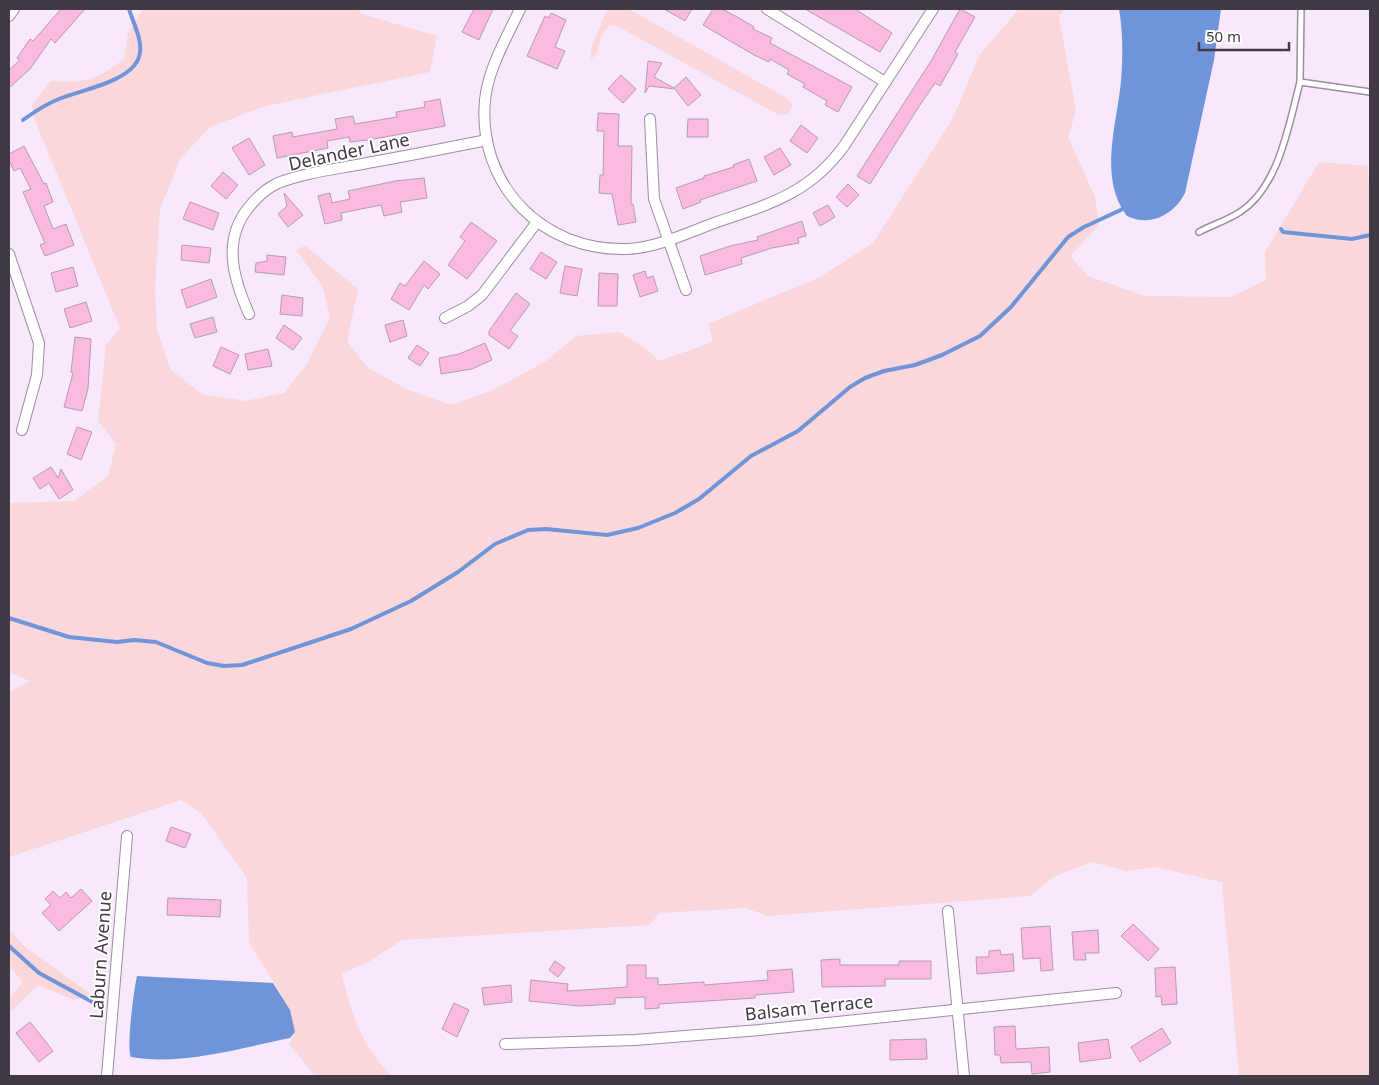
<svg xmlns="http://www.w3.org/2000/svg" width="1379" height="1085" font-family="'Noto Sans',sans-serif">
  <style>
    .green { fill: #f9d7db }
    .water { fill: #7094d8 }
    .lines { fill: none; stroke-linecap: round; stroke-linejoin: round }
    .stream { stroke: #7094d8; stroke-width: 4 }
    .building { fill: #fbbadf; stroke: #b79cab }
    .lane-casing { stroke: #9d8ca3; stroke-width: 8 }
    .street-casing { stroke: #9d8ca3; stroke-width: 12 }
    .lane { stroke: #fff; stroke-width: 5 }
    .street { stroke: #fff; stroke-width: 10 }
    .labels { text-anchor: middle; stroke-width: 4; stroke-linejoin: round; paint-order: stroke }
    .street-label { font-size: 18px; fill: #413943; stroke: #fff }
  </style>
  <rect width="100%" height="100%" fill="#f7e8fc"/>
  <!-- green -->
  <g class="green">
    <path d="M143,9H358L362,14L437,36L430,72L265,106L210,127L180,159L160,209L155,288L157,331L171,370L202,394L245,401L284,393L307,364L330,318L323,287L296,250L305,246L358,289L347,341L368,368L408,390L452,405L493,390L546,361L576,336L620,332L648,350L659,361L713,342L708,324L820,277L873,243L952,120L980,54L1019,9H1064L1059,17L1076,111L1068,137L1095,197L1099,225L1070,256L1088,276L1145,296L1231,297L1266,280L1265,252L1319,162L1368,166L1370,206V1076H1239L1222,882L1155,867L1126,871L1092,862L1055,876L1030,896L767,916L746,908L660,913L649,925L402,940L370,961L342,974C350,1012 363,1049 392,1076H315L289,1044L295,1031L282,996L249,942L247,878L201,813L181,800L9,857V692L30,681L9,672V503L74,501L108,476L116,444L98,421L106,345L120,328L34,118L32,105L51,81C85,84 98,79 124,59L128,34Z"/>
    <polygon points="607,9 629,9 785,97 793,105 788,114 779,115 617,26 610,25 601,36 597,54 591,59 591,49"/>
    <polygon points="9,930 25,947 92,995 74,1000 38,985 9,1013 9,998 23,982 9,966"/>
  </g>
  <!-- water -->
  <g class="water">
    <path d="M1119,9H1221L1214,60L1185,193C1174,215 1150,227 1127,216C1098,178 1117,124 1121,81C1123,57 1123,33 1119,9Z"/>
    <path d="M137,976L273,983L290,1010L295,1032L290,1038C241,1048 180,1066 131,1057C126,1048 134,989 137,976Z"/>
  </g>
  <g class="lines">
    <!-- stream -->
    <g class="stream">
      <path d="M23,120C34,112 46,104 59,99C80,90 131,82 139,57C144,42 133,23 129,9"/>
      <polyline points="1281,229 1283,232 1352,239 1370,235"/>
      <polyline points="9,618 69,637 117,642 134,640 156,642 207,663 224,666 242,665 351,629 411,601 458,572 495,544 528,530 546,529 607,535 638,528 675,513 699,499 751,456 798,431 850,387 865,378 884,371 915,365 942,355 980,336 1011,307 1068,237 1084,227 1125,208"/>
      <polyline points="9,946 39,973 98,1005"/>
    </g>
  </g>
  <!-- building -->
  <g class="building">
    <polygon points="61,9 85,9 55,43 51,39 30,69 9,88 9,70 20,60 17,58 30,39 33,41"/>
    <polygon points="474,9 493,9 479,40 462,32"/>
    <polygon points="664,9 692,9 685,21"/>
    <polygon points="713,9 722,9 739,18 754,27 753,29 772,38 770,43 852,87 838,112 825,105 827,101 803,87 805,84 787,74 789,70 770,59 769,62 754,55 703,25"/>
    <polygon points="805,9 855,9 892,33 880,52"/>
    <polygon points="960,9 975,17 955,52 958,54 940,86 935,83 918,108 870,184 857,176 931,61"/>
    <polygon points="551,13 566,20 555,47 565,51 557,69 527,56 545,16 549,18"/>
    <polygon points="648,61 662,63 654,77 674,88 686,77 701,95 688,106 675,89 649,86 645,93"/>
    <polygon points="621,75 636,89 623,103 608,89"/>
    <polygon points="440,99 445,126 368,140 350,142 349,137 327,141 328,148 277,158 273,136 292,132 293,137 337,129 335,119 353,116 355,124 397,117 396,112 425,107 424,102"/>
    <polygon points="598,113 619,114 618,146 632,146 631,204 633,204 636,222 618,225 612,194 599,193 600,175 603,175 604,131 597,131"/>
    <polygon points="688,119 708,119 708,137 687,137"/>
    <polygon points="801,125 818,138 807,153 790,141"/>
    <polygon points="249,138 265,165 249,175 232,148"/>
    <polygon points="24,146 44,184 46,183 53,202 44,206 53,229 66,224 74,245 45,256 40,245 45,243 23,192 31,189 20,168 14,171 9,160 9,154"/>
    <polygon points="780,148 791,165 774,175 764,157"/>
    <polygon points="749,159 757,181 700,200 701,202 683,209 676,188 704,178 704,176 734,167 733,165"/>
    <polygon points="223,172 238,185 226,199 211,186"/>
    <polygon points="424,178 427,198 400,202 402,212 384,216 381,205 341,213 342,220 325,224 318,196 330,193 332,203 350,199 348,191 395,181"/>
    <polygon points="848,184 859,195 847,207 836,197"/>
    <polygon points="284,193 303,215 288,227 278,214 287,206"/>
    <polygon points="190,202 219,213 213,230 183,219"/>
    <polygon points="828,205 835,217 820,226 813,213"/>
    <polygon points="802,221 806,236 798,238 799,243 772,248 741,258 742,264 705,275 700,256 730,246 758,240 757,237"/>
    <polygon points="471,222 497,241 467,279 448,265 465,241 460,237"/>
    <polygon points="182,245 211,248 209,263 181,260"/>
    <polygon points="541,252 557,262 546,279 530,269"/>
    <polygon points="267,255 286,257 284,275 255,272 256,263 267,261"/>
    <polygon points="424,261 440,274 428,289 424,285 409,310 391,299 400,283 405,286"/>
    <polygon points="565,266 582,269 577,296 560,293"/>
    <polygon points="73,267 78,286 56,292 51,273"/>
    <polygon points="645,271 647,278 653,276 658,291 640,297 633,275"/>
    <polygon points="599,273 618,274 617,306 598,306"/>
    <polygon points="211,279 217,297 187,308 181,290"/>
    <polygon points="516,293 530,304 510,331 518,336 509,349 489,335 489,331"/>
    <polygon points="282,295 303,298 302,316 280,314"/>
    <polygon points="86,302 92,321 70,328 64,309"/>
    <polygon points="213,317 217,332 195,338 190,324"/>
    <polygon points="403,320 407,336 390,342 385,325"/>
    <polygon points="284,325 302,338 293,350 276,338"/>
    <polygon points="75,337 91,339 88,389 82,411 64,407 73,373 71,372"/>
    <polygon points="485,343 492,360 472,369 441,374 439,358 459,354"/>
    <polygon points="417,345 429,353 420,366 408,358"/>
    <polygon points="221,347 239,355 230,374 213,366"/>
    <polygon points="268,349 272,366 248,370 245,354"/>
    <polygon points="77,427 92,432 81,460 67,454"/>
    <polygon points="51,467 58,478 61,469 73,490 59,499 49,483 40,489 33,478"/>
    <polygon points="171,827 191,834 185,848 166,841"/>
    <polygon points="81,889 92,901 59,931 42,913 51,905 45,899 53,891 60,898 66,892 71,898"/>
    <polygon points="168,898 221,900 220,917 167,915"/>
    <polygon points="1133,924 1159,949 1148,961 1121,936"/>
    <polygon points="1050,926 1053,970 1041,971 1040,958 1023,959 1021,928"/>
    <polygon points="1098,930 1099,953 1085,953 1086,960 1074,960 1072,932"/>
    <polygon points="1000,950 1001,955 1013,954 1014,971 977,974 976,957 989,957 989,951"/>
    <polygon points="840,959 840,965 899,965 899,961 931,961 931,979 885,979 885,986 822,987 821,960"/>
    <polygon points="555,961 565,968 558,977 549,970"/>
    <polygon points="627,965 646,965 646,978 658,978 658,985 704,982 704,985 768,980 767,971 792,969 794,992 755,995 755,998 659,1004 659,1008 645,1009 645,997 615,998 615,1004 579,1006 529,1001 531,980 568,984 567,991 627,987"/>
    <polygon points="1175,967 1177,1004 1162,1005 1161,996 1156,997 1155,968"/>
    <polygon points="511,985 512,1002 484,1005 482,988"/>
    <polygon points="454,1003 469,1010 457,1037 442,1029"/>
    <polygon points="30,1022 53,1051 39,1062 16,1033"/>
    <polygon points="1015,1026 1016,1049 1049,1047 1050,1072 1032,1074 1031,1062 1001,1063 1000,1055 995,1055 994,1027"/>
    <polygon points="1162,1028 1171,1043 1140,1062 1131,1047"/>
    <polygon points="926,1039 927,1059 890,1060 890,1040"/>
    <polygon points="1108,1039 1111,1058 1080,1062 1078,1043"/>
  </g>
  <g class="lines">
    <!-- lane casing -->
    <g class="lane-casing">
      <g id="lane">
        <polyline points="1301,9 1300,82 1370,92"/>
        <path d="M1199,232C1212,225 1228,220 1240,212C1279,187 1289,124 1300,82"/>
      </g>
    </g>
    <!-- street casing -->
    <g class="street-casing">
      <g id="street">
        <path d="M520,9C507,37 488,69 485,100C477,185 543,252 627,249C657,248 689,232 717,222C770,204 810,193 844,146L933,9"/>
        <polyline points="767,9 885,82"/>
        <polyline points="9,16 14,9"/>
        <polyline points="650,119 654,199 686,290"/>
        <polyline points="9,254 39,343 37,375 22,430"/>
        <path d="M249,314C233,278 222,240 249,207C257,197 267,188 278,183C306,172 338,169 367,163C407,156 447,148 487,140"/>
        <polyline points="445,318 468,306 482,295 537,222"/>
        <polyline points="948,911 964,1076"/>
        <polyline points="505,1044 635,1040 760,1030 1116,993"/>
        <polyline points="107,1076 127,836"/>
      </g>
    </g>
    <!-- lane -->
    <use href="#lane" class="lane"/>
    <!-- street -->
    <use href="#street" class="street"/>
  </g>
  <g class="labels">
    <!-- street labels -->
    <g class="street-label">
      <text transform="translate(349 152) rotate(-12)" y="6">Delander Lane</text>
      <text transform="translate(101 955) rotate(-86)" y="6">Laburn Avenue</text>
      <text transform="translate(809 1008) rotate(-6)" y="6">Balsam Terrace</text>
    </g>
  </g>
  <!-- border -->
  <rect width="1379" height="1085" fill="none" stroke="#413943" stroke-width="20"/>
  <!-- scale -->
  <path d="M1199 42v8h90v-8" fill="none" stroke="#413943" stroke-width="2.5"/>
  <text x="1206" y="42" font-size="15" fill="#413943" stroke="#ffffff" stroke-width="4" paint-order="stroke">50 m</text>
</svg>
